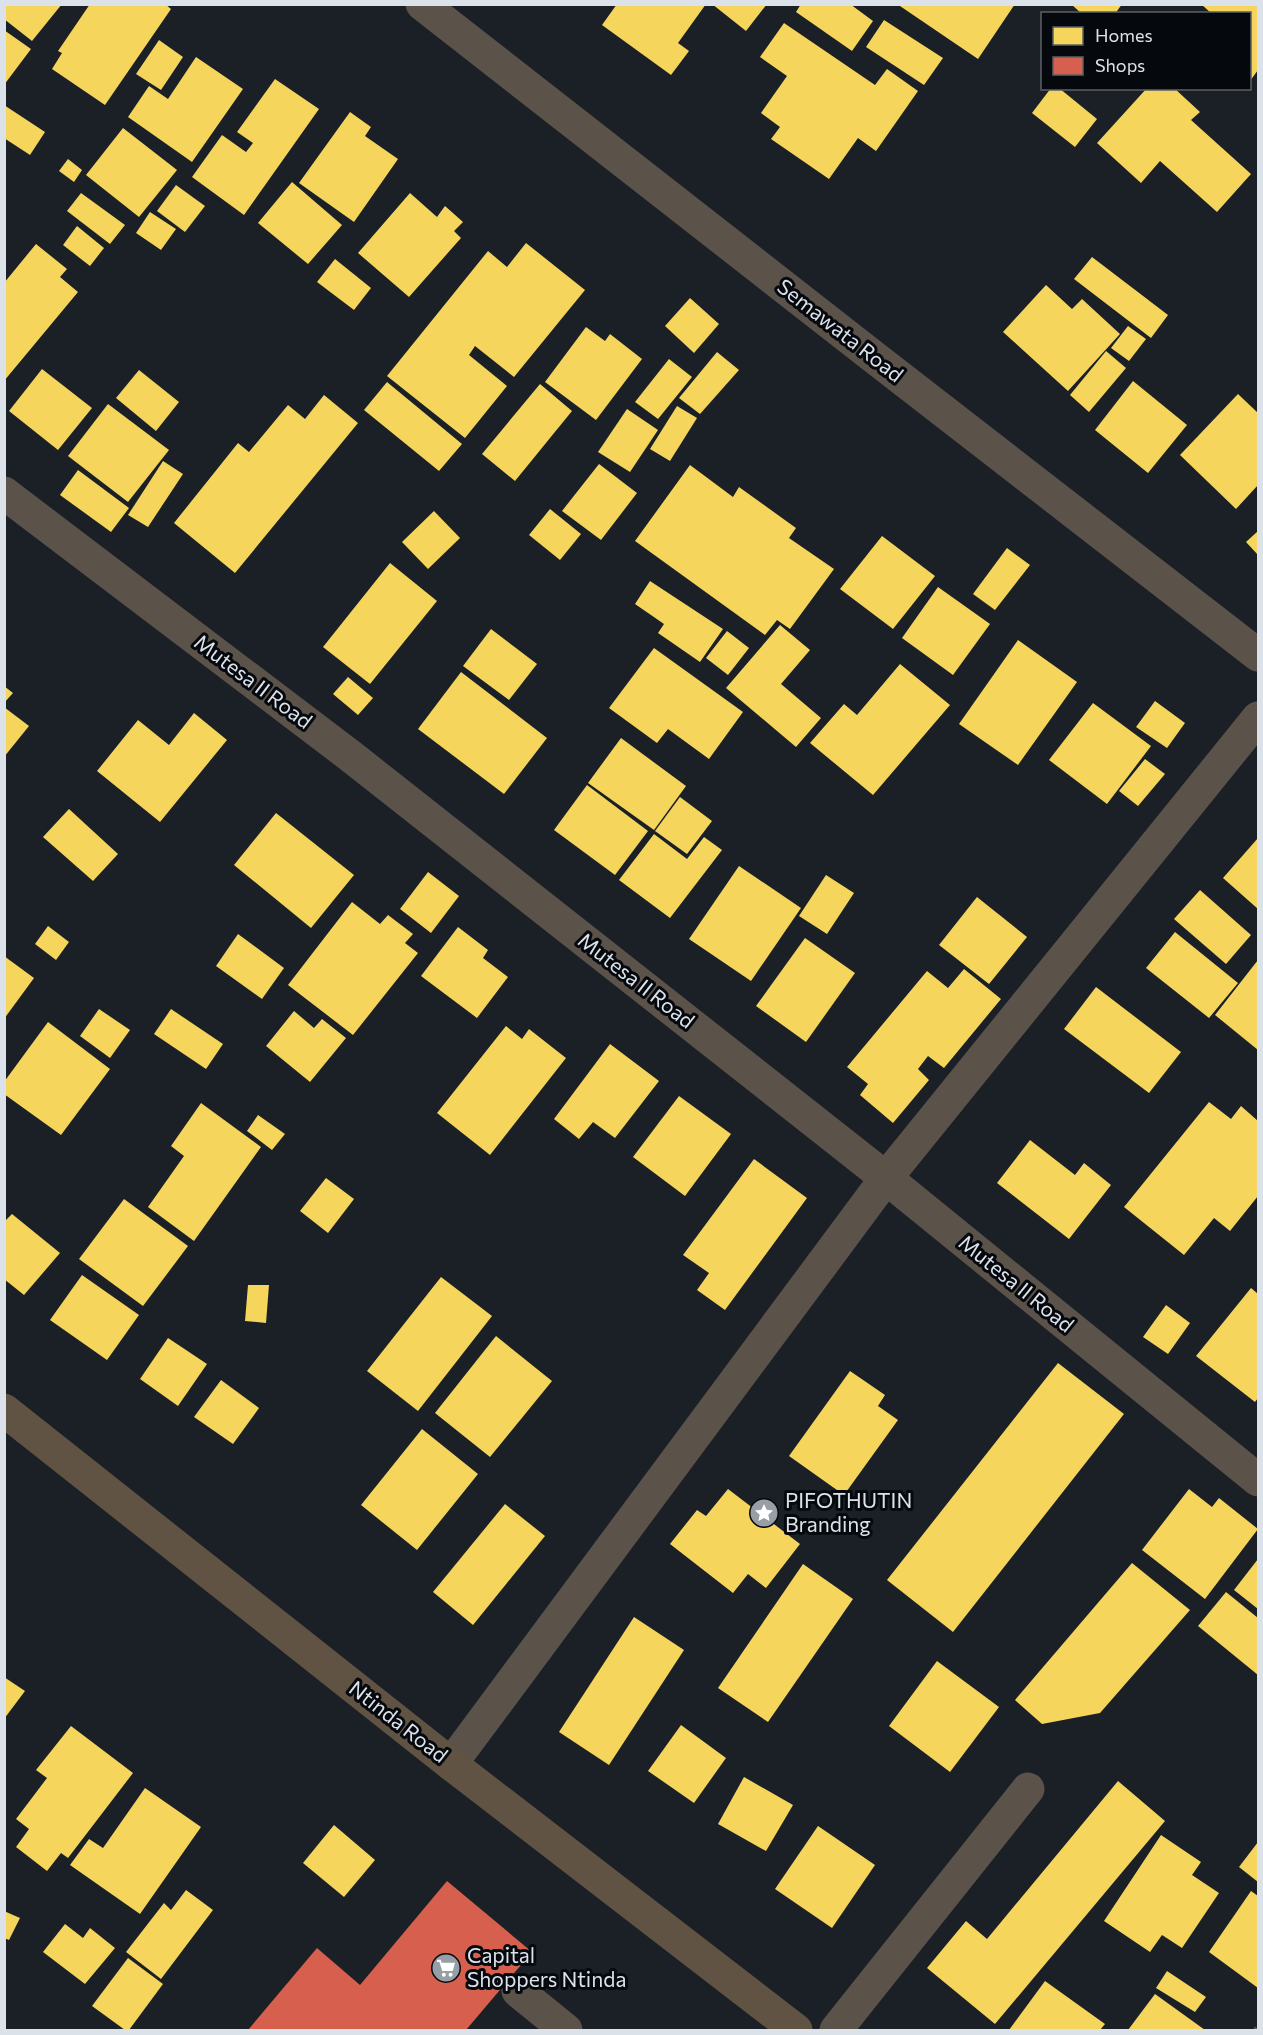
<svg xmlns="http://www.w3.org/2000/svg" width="1263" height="2035" font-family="Commissioner,sans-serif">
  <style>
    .homes { fill: #f6d55c }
    .shops { fill: #d6604d }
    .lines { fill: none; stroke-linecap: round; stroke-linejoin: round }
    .path { stroke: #57524e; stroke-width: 4; stroke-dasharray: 3 3; stroke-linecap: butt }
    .minor { stroke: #5b524a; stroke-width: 33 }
    .major { stroke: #615344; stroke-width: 33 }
    .labels { text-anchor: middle; stroke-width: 6; stroke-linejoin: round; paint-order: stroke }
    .street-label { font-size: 21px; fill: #dce2ea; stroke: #05090d }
    .poi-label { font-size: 21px; fill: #dce2ea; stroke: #05090d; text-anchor: start }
  </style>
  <rect width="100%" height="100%" fill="#1a2026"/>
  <!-- homes -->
  <g class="homes">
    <polygon points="4,4 62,4 32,41 4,19"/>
    <polygon points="90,4 165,4 171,9 105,105 52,69 62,53 58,51"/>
    <polygon points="617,4 706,4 678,43 689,51 671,75 602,25"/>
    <polygon points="712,4 767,4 746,31"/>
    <polygon points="801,4 850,4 873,21 852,51 796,12"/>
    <polygon points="897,4 1015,4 978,59"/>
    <polygon points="1071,4 1122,4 1115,14 1082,14"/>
    <polygon points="1201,4 1258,4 1258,70 1250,81 1250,14 1212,14"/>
    <polygon points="884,20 943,58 924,85 866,47"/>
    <polygon points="784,23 875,85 887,69 918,91 876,151 858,138 829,179 771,139 780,127 761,113 787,76 760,57"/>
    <polygon points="4,30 31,49 4,85"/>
    <polygon points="159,40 183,57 161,90 136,74"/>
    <polygon points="196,57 243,89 192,162 128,117 149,86 168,99"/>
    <polygon points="275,79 319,109 244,215 192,177 222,135 246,152 253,143 237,132"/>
    <polygon points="1051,88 1059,88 1097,119 1075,147 1032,113"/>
    <polygon points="1147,88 1174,88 1200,112 1191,120 1251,174 1217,212 1160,161 1141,183 1097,143"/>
    <polygon points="4,105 45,132 30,155 4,138"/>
    <polygon points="350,112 371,127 365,136 398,159 354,222 299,183"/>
    <polygon points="123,128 177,170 139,217 86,175"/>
    <polygon points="68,159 82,170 74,182 59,171"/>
    <polygon points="292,182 342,225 308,264 258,223"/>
    <polygon points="176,185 205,206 185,232 157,211"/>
    <polygon points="81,193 125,225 110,244 67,211"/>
    <polygon points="410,193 437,217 445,206 463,222 454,231 461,238 409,297 358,253"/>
    <polygon points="150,212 176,229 161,250 136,233"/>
    <polygon points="77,226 104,248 90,266 63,245"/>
    <polygon points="526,243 585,290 514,377 475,346 469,355 507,386 465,438 387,376 488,251 507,267"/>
    <polygon points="36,244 67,269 60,277 78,292 4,381 4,283"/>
    <polygon points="1092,257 1168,315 1151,338 1074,279"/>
    <polygon points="335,259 371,288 354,310 317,282"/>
    <polygon points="1046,285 1072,309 1082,299 1120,334 1068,391 1003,332"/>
    <polygon points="690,298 719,324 694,353 665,326"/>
    <polygon points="1128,326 1146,339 1129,361 1111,348"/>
    <polygon points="586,327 605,341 610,334 642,359 596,420 545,382"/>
    <polygon points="1106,351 1126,368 1089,412 1070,395"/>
    <polygon points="717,352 739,370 700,414 679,398"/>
    <polygon points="669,359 692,377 658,419 635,402"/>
    <polygon points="42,369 92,408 58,450 9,411"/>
    <polygon points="139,370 179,402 156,431 116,398"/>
    <polygon points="1133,381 1187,425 1148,473 1095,430"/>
    <polygon points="387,382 462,444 439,471 364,410"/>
    <polygon points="540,384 572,411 515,481 482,454"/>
    <polygon points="1238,394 1258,413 1258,485 1236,509 1180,455"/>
    <polygon points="324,395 358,423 235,573 174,523 238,443 249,452 288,405 305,419"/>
    <polygon points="108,404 169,450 128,502 68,456"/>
    <polygon points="677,406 697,418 670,461 650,449"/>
    <polygon points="627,409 658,430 630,472 598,452"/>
    <polygon points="163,461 183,474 148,527 128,515"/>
    <polygon points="599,464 637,493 601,540 562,511"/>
    <polygon points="690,465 733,497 739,487 796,528 789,538 834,569 790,629 777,620 765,635 635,541"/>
    <polygon points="78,470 129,508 111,532 60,495"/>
    <polygon points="550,509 581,534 560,560 529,535"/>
    <polygon points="434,511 460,538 428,569 402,542"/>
    <polygon points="1258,531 1258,555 1246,542"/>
    <polygon points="882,536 935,576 893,629 840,589"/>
    <polygon points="1007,548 1030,565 995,610 973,594"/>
    <polygon points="390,563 437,601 370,684 323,647"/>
    <polygon points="650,581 723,629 700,662 658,633 664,624 635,604"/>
    <polygon points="938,587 990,624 953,675 902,638"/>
    <polygon points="780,625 810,650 781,684 821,718 796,747 726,688"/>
    <polygon points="491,629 537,664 509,700 463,666"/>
    <polygon points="727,631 749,648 728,675 706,658"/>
    <polygon points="1018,640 1077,682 1018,765 959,724"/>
    <polygon points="654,648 743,712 709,759 668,729 657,743 609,708"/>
    <polygon points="900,664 950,705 873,795 810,743 844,704 857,715"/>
    <polygon points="461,672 547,738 504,794 418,729"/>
    <polygon points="348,677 373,698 358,715 333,694"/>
    <polygon points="4,686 13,693 4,703"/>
    <polygon points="1155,701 1185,723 1167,748 1136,727"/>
    <polygon points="1093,703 1151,746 1107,804 1049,760"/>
    <polygon points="4,707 29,726 4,757"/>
    <polygon points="194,713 227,740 160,822 97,771 138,720 169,745"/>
    <polygon points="621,738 686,786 654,830 588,783"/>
    <polygon points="1145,759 1165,774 1138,806 1119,791"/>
    <polygon points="587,785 648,831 615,875 554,830"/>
    <polygon points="680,797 712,821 687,854 655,831"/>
    <polygon points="69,809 118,854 93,881 43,837"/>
    <polygon points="276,813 354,875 311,928 234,865"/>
    <polygon points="654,834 687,859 704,837 722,850 670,918 619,880"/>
    <polygon points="1258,838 1258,909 1223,878"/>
    <polygon points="739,866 801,908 751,981 689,939"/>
    <polygon points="428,872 459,896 431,933 400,909"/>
    <polygon points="826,875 854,893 827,934 799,916"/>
    <polygon points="1200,890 1251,935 1226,964 1174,919"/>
    <polygon points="977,897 1027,937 989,984 939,945"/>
    <polygon points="352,902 380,924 388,915 413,934 405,943 418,953 353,1035 288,985"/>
    <polygon points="48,926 69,942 56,960 35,944"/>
    <polygon points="458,927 488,950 483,958 508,977 477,1018 421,976"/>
    <polygon points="1175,932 1238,983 1209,1018 1146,968"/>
    <polygon points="238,934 284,968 262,999 216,966"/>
    <polygon points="805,938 855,973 806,1042 756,1006"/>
    <polygon points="4,956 34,978 4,1019"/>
    <polygon points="1258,960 1258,1050 1215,1015"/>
    <polygon points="964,969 1001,999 944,1068 928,1056 918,1069 929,1080 893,1123 860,1095 868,1084 847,1067 927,971 948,988"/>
    <polygon points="1096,987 1181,1052 1149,1093 1064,1029"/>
    <polygon points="99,1009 130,1030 110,1058 80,1036"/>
    <polygon points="171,1009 223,1044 206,1069 154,1034"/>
    <polygon points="294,1011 314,1028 322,1019 346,1038 310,1082 266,1046"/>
    <polygon points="48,1022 110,1069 61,1135 4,1094 4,1082"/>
    <polygon points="506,1026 522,1039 529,1029 566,1058 490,1155 437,1113"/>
    <polygon points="610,1044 659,1081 615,1138 593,1122 579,1139 554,1119"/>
    <polygon points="679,1096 731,1134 685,1196 633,1157"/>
    <polygon points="1209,1102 1231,1119 1241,1106 1258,1121 1258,1196 1230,1231 1214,1218 1184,1255 1124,1207"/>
    <polygon points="201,1103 261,1147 194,1241 148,1207 184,1156 171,1146"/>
    <polygon points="258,1115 285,1134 272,1150 247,1131"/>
    <polygon points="1030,1140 1075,1175 1084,1163 1111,1185 1069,1239 997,1183"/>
    <polygon points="754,1159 807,1198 725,1310 697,1290 709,1273 683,1255"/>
    <polygon points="326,1178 354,1199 328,1233 300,1211"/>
    <polygon points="124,1199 188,1246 143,1306 79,1259"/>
    <polygon points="12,1214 60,1253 24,1295 4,1279 4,1222"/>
    <polygon points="82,1275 139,1315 107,1360 50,1320"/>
    <polygon points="441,1277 492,1316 418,1411 367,1371"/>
    <polygon points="248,1285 269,1285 266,1323 245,1321"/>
    <polygon points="1251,1288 1258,1294 1258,1398 1255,1402 1196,1356"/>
    <polygon points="1166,1305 1190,1323 1168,1354 1143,1337"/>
    <polygon points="496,1336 552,1381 490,1457 435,1413"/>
    <polygon points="168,1338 207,1364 178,1406 140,1379"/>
    <polygon points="1058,1363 1124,1414 953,1632 887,1580"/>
    <polygon points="850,1371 885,1395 878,1406 898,1420 844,1495 789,1456"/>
    <polygon points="221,1380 259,1408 233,1444 194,1417"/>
    <polygon points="422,1429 478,1474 417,1550 361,1505"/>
    <polygon points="728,1489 800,1544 766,1588 748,1574 733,1593 670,1544 697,1510 706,1516"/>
    <polygon points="1189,1489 1212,1507 1219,1498 1258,1529 1205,1599 1142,1550"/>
    <polygon points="505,1504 545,1536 473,1625 433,1592"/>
    <polygon points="1258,1559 1258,1609 1234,1590"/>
    <polygon points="1132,1563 1190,1610 1100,1713 1042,1724 1015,1700"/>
    <polygon points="803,1564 853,1599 768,1722 718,1688"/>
    <polygon points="1226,1592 1258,1618 1258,1675 1198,1626"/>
    <polygon points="634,1617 684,1650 609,1765 559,1732"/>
    <polygon points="937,1661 999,1707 950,1772 889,1726"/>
    <polygon points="4,1677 25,1691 4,1719"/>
    <polygon points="681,1725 726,1758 694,1803 648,1771"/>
    <polygon points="71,1726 133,1773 68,1858 61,1853 47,1871 16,1847 29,1829 16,1819 47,1778 36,1770"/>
    <polygon points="744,1777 793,1805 766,1851 718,1824"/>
    <polygon points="1118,1781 1165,1821 995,2024 927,1968 966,1921 987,1939"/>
    <polygon points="145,1788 201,1827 140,1914 70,1865 89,1839 103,1848"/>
    <polygon points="334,1825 375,1860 344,1897 303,1863"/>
    <polygon points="818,1826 875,1865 832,1928 775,1889"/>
    <polygon points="1161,1835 1201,1862 1192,1875 1219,1893 1182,1948 1162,1935 1150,1952 1104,1921"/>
    <polygon points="1258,1842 1258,1882 1239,1867"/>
    <polygon points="186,1890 213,1910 161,1979 126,1952 164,1903 171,1910"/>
    <polygon points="1251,1891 1258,1896 1258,1988 1209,1952"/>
    <polygon points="4,1911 20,1918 9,1940 4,1938"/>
    <polygon points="65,1924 83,1938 90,1928 115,1948 85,1984 43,1952"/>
    <polygon points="128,1958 163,1984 129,2030 125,2030 92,2006"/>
    <polygon points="1167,1971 1206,1997 1195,2012 1156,1988"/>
    <polygon points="1045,1981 1105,2024 1100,2030 1009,2030"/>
    <polygon points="1155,1994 1205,2030 1128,2030"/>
  </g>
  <!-- shops -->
  <polygon class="shops" points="447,1881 532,1952 466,2030 248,2030 317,1948 360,1985"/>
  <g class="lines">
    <!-- path -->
    <polyline class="path" points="1255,2030 1258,2026"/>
    <!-- minor -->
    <g class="minor">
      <polyline points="422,4 875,358 1258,655"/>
      <polyline points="4,493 353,758 886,1178 1258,1480"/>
      <polyline points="451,1764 886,1178 1258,718"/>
      <polyline points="518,1991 566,2030"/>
      <polyline points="836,2030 1028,1789"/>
    </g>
    <!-- major -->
    <polyline class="major" points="4,1410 451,1764 796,2030"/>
  </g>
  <!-- icons -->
  <defs>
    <g id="sight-disc" transform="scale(1.5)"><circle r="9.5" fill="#989ea5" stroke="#05090d"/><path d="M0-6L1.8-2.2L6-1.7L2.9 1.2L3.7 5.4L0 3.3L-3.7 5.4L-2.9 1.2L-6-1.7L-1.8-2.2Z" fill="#fff"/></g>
    <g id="supermarket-disc" transform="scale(1.5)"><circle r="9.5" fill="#989ea5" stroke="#05090d"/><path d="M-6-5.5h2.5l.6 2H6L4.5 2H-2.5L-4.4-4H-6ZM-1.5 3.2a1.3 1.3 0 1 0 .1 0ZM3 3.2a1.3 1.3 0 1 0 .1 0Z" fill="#fff"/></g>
  </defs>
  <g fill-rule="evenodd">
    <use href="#sight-disc" x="764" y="1513"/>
    <use href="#supermarket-disc" x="446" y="1968"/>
  </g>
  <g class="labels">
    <!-- street labels -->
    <g class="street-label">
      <text transform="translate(840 331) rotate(38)" y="7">Semawata Road</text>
      <text transform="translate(253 682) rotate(37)" y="7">Mutesa II Road</text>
      <text transform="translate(636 981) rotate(38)" y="7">Mutesa II Road</text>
      <text transform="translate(1016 1284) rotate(39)" y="7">Mutesa II Road</text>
      <text transform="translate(398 1722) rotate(38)" y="7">Ntinda Road</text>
    </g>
    <!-- poi labels -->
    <g class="poi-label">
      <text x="785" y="1508">PIFOTHUTIN<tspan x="785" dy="24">Branding</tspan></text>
      <text x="467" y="1963">Capital<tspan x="467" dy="24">Shoppers Ntinda</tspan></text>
    </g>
  </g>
  <!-- border -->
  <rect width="1263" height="2035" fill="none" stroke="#dce2ea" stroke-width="12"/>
  <!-- legend -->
  <rect x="1041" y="12" width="210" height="78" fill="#05090d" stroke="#5b6065" stroke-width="1.5"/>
  <rect x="1053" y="27" width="30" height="18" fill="#f6d55c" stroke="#5b6065" stroke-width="1.5"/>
  <text x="1095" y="42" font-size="18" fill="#dce2ea">Homes</text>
  <rect x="1053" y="57" width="30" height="18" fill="#d6604d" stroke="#5b6065" stroke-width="1.5"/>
  <text x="1095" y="72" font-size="18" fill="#dce2ea">Shops</text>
</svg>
